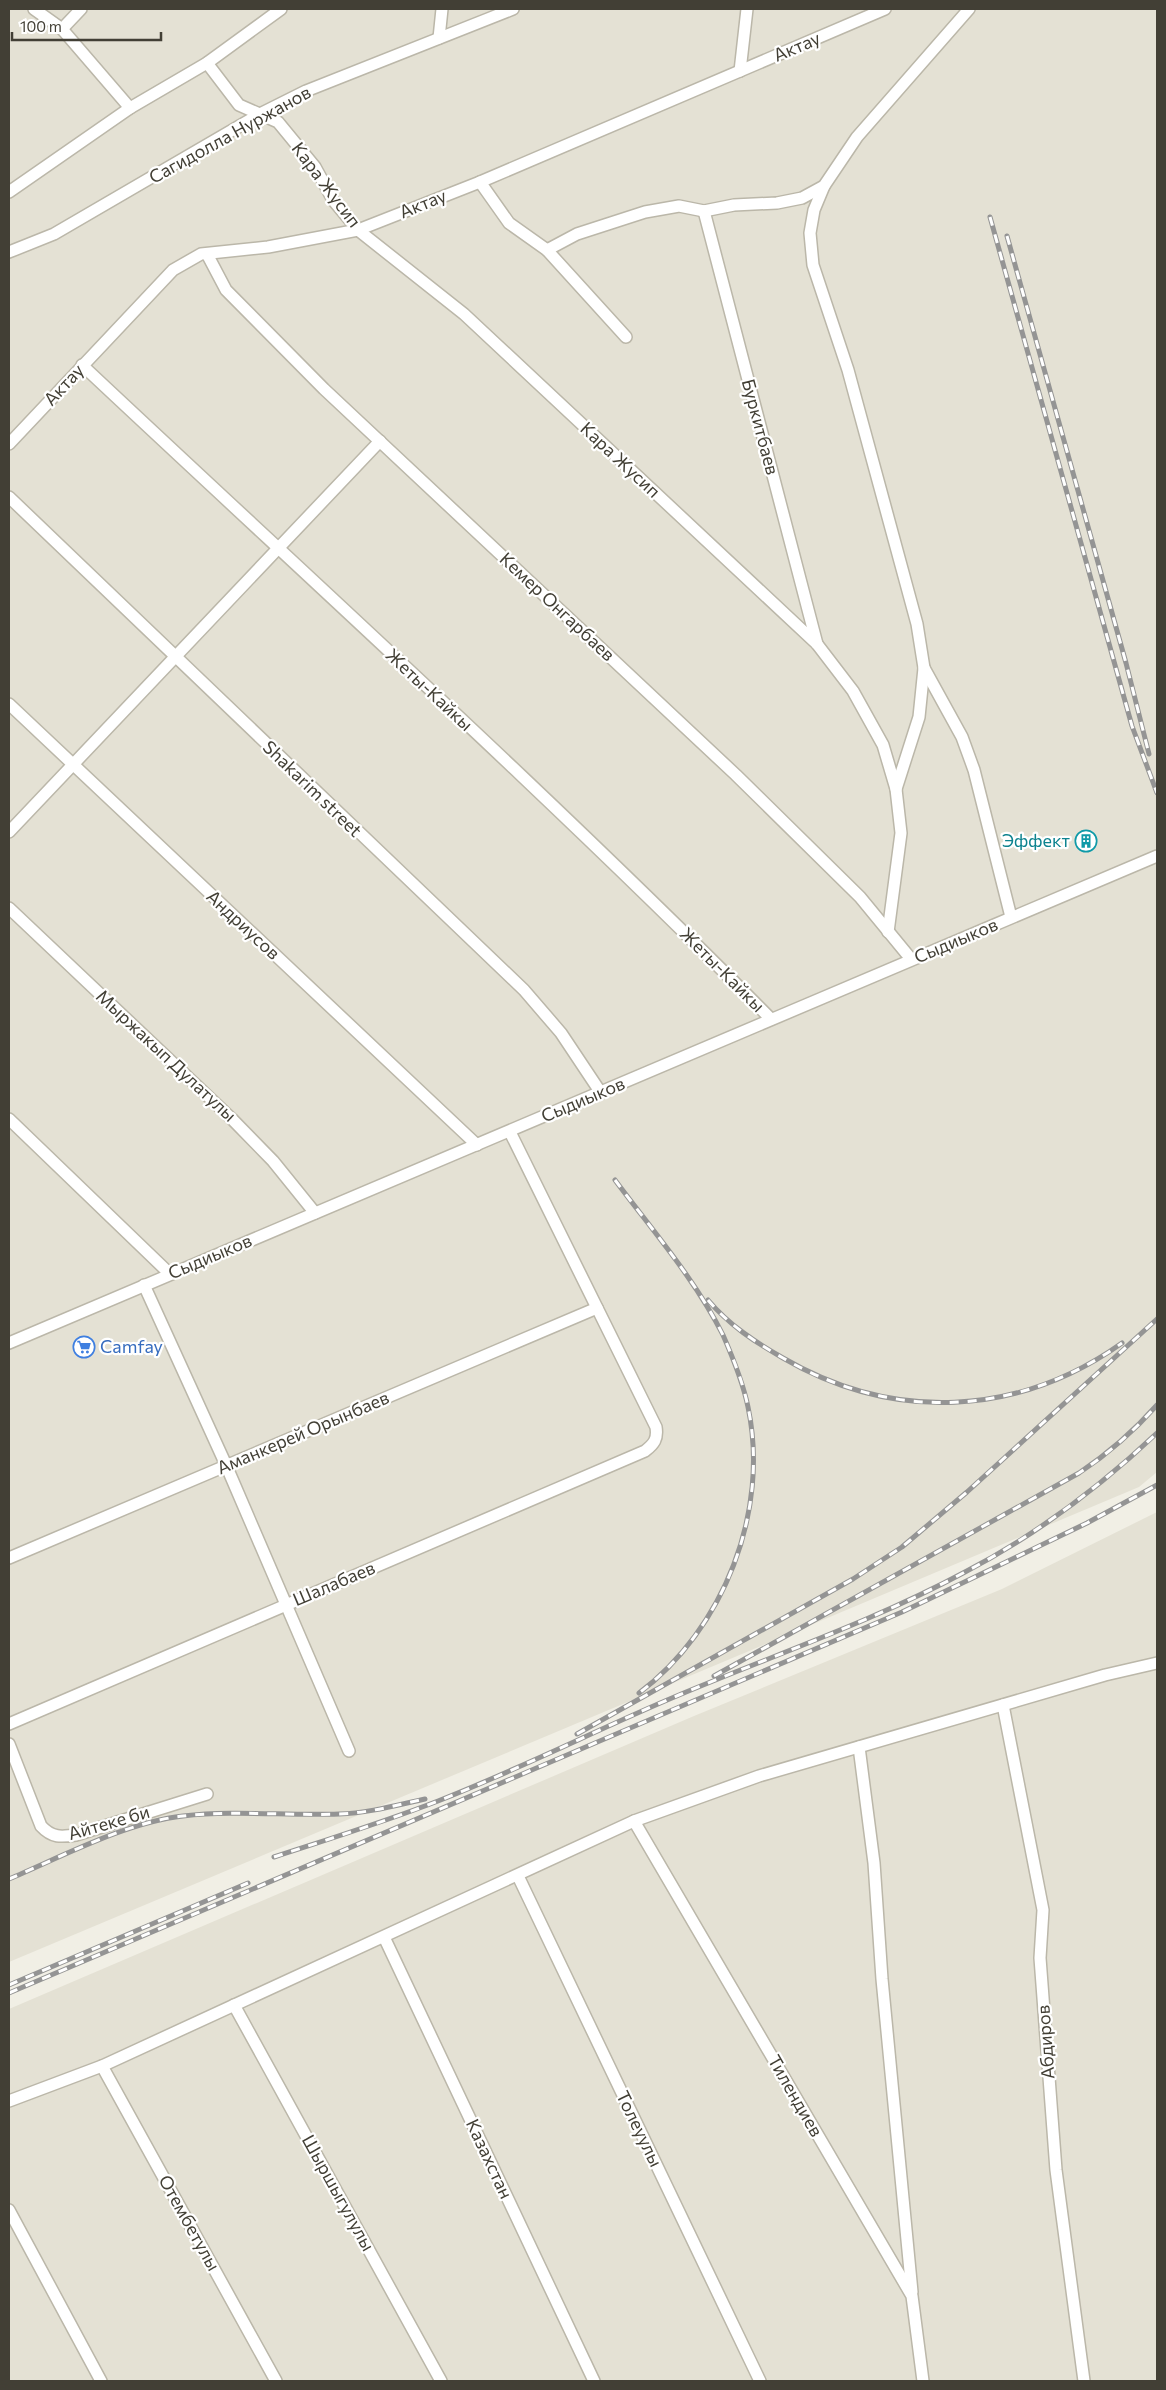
<svg xmlns="http://www.w3.org/2000/svg" width="1166" height="2390" font-family="Commissioner,sans-serif">
  <style>
    .residential { fill: #e4e1d4 }
    .lines { fill: none; stroke-linecap: round; stroke-linejoin: round }
    .minor-casing { stroke: #bbb7a9; stroke-width: 14 }
    .minor { stroke: #fff; stroke-width: 11 }
    .rail-casing { stroke: #949494; stroke-width: 5 }
    .rail { stroke: #fff; stroke-width: 3; stroke-dasharray: 9; stroke-linecap: butt }
    .labels { text-anchor: middle; stroke-width: 4.5; stroke-linejoin: round; paint-order: stroke }
    .street-label { font-size: 18px; fill: #423f35; stroke: #fff }
    .culture-label { font-size: 18px; fill: #0d838f; stroke: #fff; text-anchor: end }
    .shop-label { font-size: 18px; fill: #366cbe; stroke: #fff; text-anchor: start }
  </style>
  <rect width="100%" height="100%" fill="#f1efe5"/>
  <!-- residential -->
  <g class="residential">
    <polygon points="9,9 1157,9 1157,1472 1139,1487 9,1962"/>
    <polygon points="1157,1512 1157,2381 9,2381 9,2009 694,1716 1002,1589"/>
  </g>
  <g class="lines">
    <!-- minor casing -->
    <g class="minor-casing">
      <g id="minor">
        <polyline points="34,9 62,29 130,108"/>
        <polyline points="62,29 81,9"/>
        <polyline points="439,38 442,9"/>
        <polyline points="207,63 239,105 278,122 315,167 333,200 358,230 464,314 817,644 853,691 883,745 896,789 901,833 888,932"/>
        <polyline points="740,71 747,9"/>
        <polyline points="480,182 509,223 547,250 626,337"/>
        <polyline points="824,186 814,210 810,233 813,265 848,370 917,624 924,668 919,717 896,789"/>
        <polyline points="9,192 130,108 207,63 281,9"/>
        <polyline points="704,211 817,644"/>
        <polyline points="547,250 577,234 645,212 679,206 704,211 734,205 777,203 802,198 824,186 857,137 969,9"/>
        <polyline points="9,252 54,234 260,114 306,91 513,9"/>
        <polyline points="207,254 226,290 324,389 736,775 860,897 911,959"/>
        <path d="M82,365C313,582 549,795 771,1019"/>
        <polyline points="9,444 173,270 201,254 268,247 358,230 480,182 885,9"/>
        <polyline points="9,497 524,990 561,1033 601,1093"/>
        <polyline points="924,668 962,737 974,770 1011,917"/>
        <polyline points="9,704 477,1145"/>
        <polyline points="9,832 380,441"/>
        <polyline points="9,908 232,1119 273,1161 315,1213"/>
        <polyline points="9,1119 170,1274"/>
        <polyline points="144,1285 226,1465 349,1751"/>
        <polyline points="9,1343 1157,856"/>
        <polyline points="9,1558 597,1308"/>
        <polyline points="1003,1705 1043,1910 1040,1958 1056,2170 1084,2381"/>
        <path d="M9,1724L645,1451C654,1444 658,1439 656,1427L510,1132"/>
        <path d="M9,1744L41,1826C52,1838 61,1837 76,1835L207,1794"/>
        <polyline points="859,1747 874,1863 882,1979 912,2292"/>
        <polyline points="634,1821 912,2296 923,2381"/>
        <polyline points="518,1876 760,2381"/>
        <polyline points="384,1937 594,2381"/>
        <polyline points="234,2005 441,2381"/>
        <polyline points="102,2066 276,2381"/>
        <polyline points="9,2101 102,2066 634,1821 759,1776 1105,1675 1157,1663"/>
        <polyline points="9,2210 101,2381"/>
      </g>
    </g>
    <!-- minor -->
    <use href="#minor" class="minor"/>
    <!-- rail casing -->
    <g class="rail-casing">
      <g id="rail">
        <polyline points="990,217 1132,726 1157,793"/>
        <polyline points="1007,236 1126,663 1149,754"/>
        <path d="M615,1180C652,1230 695,1279 723,1335C733,1358 743,1382 748,1407C770,1511 724,1629 639,1693"/>
        <path d="M708,1300C729,1325 755,1342 783,1358C893,1422 1018,1417 1122,1343"/>
        <path d="M714,1676L1079,1473C1109,1453 1134,1431 1157,1405"/>
        <polyline points="577,1734 853,1579 902,1547 967,1492 1157,1319"/>
        <path d="M274,1857C329,1839 384,1822 438,1801C520,1769 598,1729 679,1695C774,1655 874,1621 965,1572C1034,1536 1101,1486 1157,1433"/>
        <path d="M9,1879C61,1857 127,1822 183,1816C235,1810 287,1816 339,1814C369,1813 397,1805 425,1799"/>
        <polyline points="9,1985 248,1883"/>
        <polyline points="9,1993 902,1612 1087,1523 1157,1485"/>
      </g>
    </g>
    <!-- rail -->
    <use href="#rail" class="rail"/>
  </g>
  <!-- icons -->
  <defs>
    <g id="building-ring" transform="scale(1.125)"><circle r="9.5" fill="#fff" stroke="#0f9aa8" stroke-width="1.5"/><path d="M-4-6H4V6H1V3H-1V6H-4ZM-2.5-4.3h1.7v1.8h-1.7ZM.8-4.3h1.7v1.8H.8ZM-2.5-1h1.7V.8h-1.7ZM.8-1h1.7V.8H.8Z" fill="#0f9aa8"/></g>
    <g id="supermarket-ring" transform="scale(1.125)"><circle r="9.5" fill="#fff" stroke="#3f7fe0" stroke-width="1.5"/><path d="M-6-5.5h2.5l.6 2H6L4.5 2H-2.5L-4.4-4H-6ZM-1.5 3.2a1.3 1.3 0 1 0 .1 0ZM3 3.2a1.3 1.3 0 1 0 .1 0Z" fill="#3f7fe0"/></g>
  </defs>
  <g fill-rule="evenodd">
    <use href="#building-ring" x="1086" y="841"/>
    <use href="#supermarket-ring" x="84" y="1347"/>
  </g>
  <g class="labels">
    <!-- street labels -->
    <g class="street-label">
      <text transform="translate(797 47) rotate(-23)" y="6">Актау</text>
      <text transform="translate(230 135) rotate(-29)" y="6">Сагидолла Нуржанов</text>
      <text transform="translate(326 185) rotate(53)" y="6">Кара Жусип</text>
      <text transform="translate(423 204) rotate(-22)" y="6">Актау</text>
      <text transform="translate(64 385) rotate(-47)" y="6">Актау</text>
      <text transform="translate(760 427) rotate(75)" y="6">Буркитбаев</text>
      <text transform="translate(620 460) rotate(43)" y="6">Кара Жусип</text>
      <text transform="translate(557 607) rotate(43)" y="6">Кемер Онгарбаев</text>
      <text transform="translate(429 690) rotate(43)" y="6">Жеты-Кайкы</text>
      <text transform="translate(312 789) rotate(44)" y="6">Shakarim street</text>
      <text transform="translate(243 925) rotate(43)" y="6">Андриусов</text>
      <text transform="translate(956 941) rotate(-23)" y="6">Сыдиыков</text>
      <text transform="translate(722 970) rotate(45)" y="6">Жеты-Кайкы</text>
      <text transform="translate(166 1056) rotate(43)" y="6">Мыржакып Дулатулы</text>
      <text transform="translate(583 1100) rotate(-23)" y="6">Сыдиыков</text>
      <text transform="translate(210 1257) rotate(-23)" y="6">Сыдиыков</text>
      <text transform="translate(303 1433) rotate(-23)" y="6">Аманкерей Орынбаев</text>
      <text transform="translate(334 1584) rotate(-23)" y="6">Шалабаев</text>
      <text transform="translate(109 1823) rotate(-16)" y="6">Айтеке би</text>
      <text transform="translate(1046 2042) rotate(-94)" y="6">Абдиров</text>
      <text transform="translate(795 2096) rotate(60)" y="6">Тилендиев</text>
      <text transform="translate(639 2129) rotate(64)" y="6">Толеуулы</text>
      <text transform="translate(489 2159) rotate(65)" y="6">Казахстан</text>
      <text transform="translate(338 2193) rotate(61)" y="6">Шыршыгулулы</text>
      <text transform="translate(189 2223) rotate(61)" y="6">Отембетулы</text>
    </g>
    <!-- culture labels -->
    <g class="culture-label">
      <text x="1070" y="847">Эффект</text>
    </g>
    <!-- shop labels -->
    <g class="shop-label">
      <text x="100" y="1353">Camfay</text>
    </g>
  </g>
  <!-- border -->
  <rect width="1166" height="2390" fill="none" stroke="#423f35" stroke-width="20"/>
  <!-- scale -->
  <path d="M12 32v8h149v-8" fill="none" stroke="#423f35" stroke-width="2.5"/>
  <text x="20" y="32" font-size="15" fill="#423f35" stroke="#ffffff" stroke-width="4" paint-order="stroke">100 m</text>
</svg>
